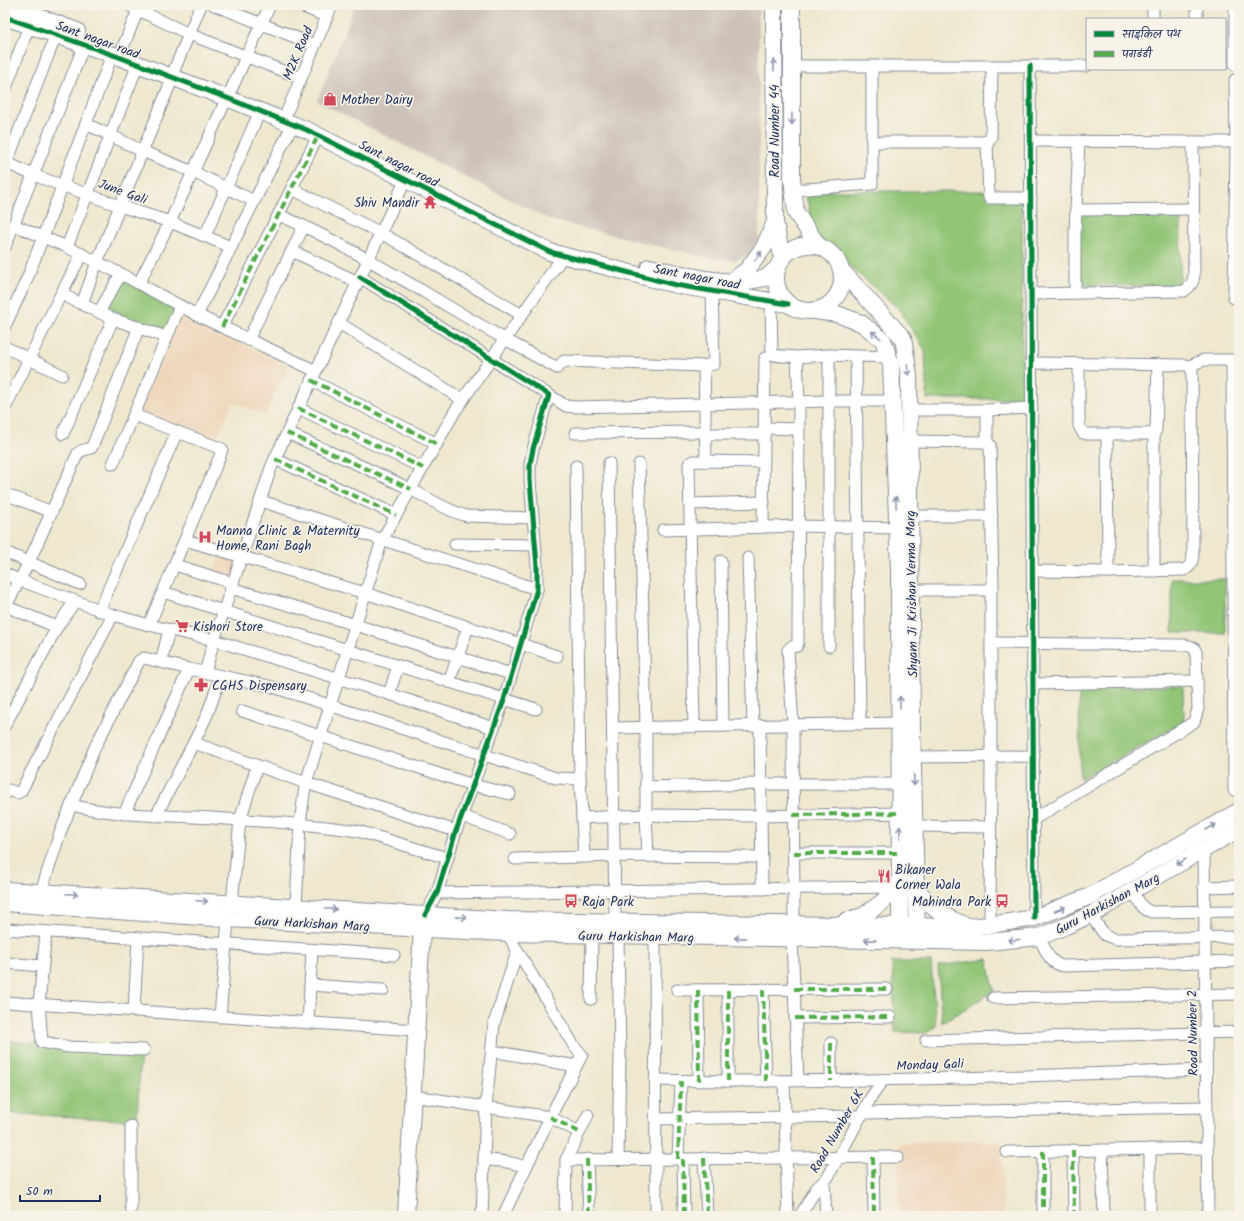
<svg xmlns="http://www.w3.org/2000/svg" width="1244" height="1221" font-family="Kalam,'Playpen Sans Deva',sans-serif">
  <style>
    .built { fill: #efd6bb }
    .industrial { fill: #cdc2b9 }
    .green { fill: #92c576; stroke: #567a6a }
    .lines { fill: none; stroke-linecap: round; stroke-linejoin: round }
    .street-casing { stroke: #858c96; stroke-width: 13 }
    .secondary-casing { stroke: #858c96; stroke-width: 18 }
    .street { stroke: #fff; stroke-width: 11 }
    .secondary { stroke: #fff; stroke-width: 16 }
    .quiet { stroke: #52ab49; stroke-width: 4; stroke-dasharray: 8 4; stroke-linecap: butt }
    .cycleway-casing { stroke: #f7f3e8; stroke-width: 8 }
    .cycleway { stroke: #00873e; stroke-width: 5 }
    .oneway { stroke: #8d97ae }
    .labels { text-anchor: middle; stroke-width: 3.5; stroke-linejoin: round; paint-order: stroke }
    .street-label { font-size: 13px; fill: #1b2f5e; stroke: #f7f3e8 }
    .poi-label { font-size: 13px; fill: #1b2f5e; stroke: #f7f3e8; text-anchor: start }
  </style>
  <rect width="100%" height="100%" fill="#f7f3e8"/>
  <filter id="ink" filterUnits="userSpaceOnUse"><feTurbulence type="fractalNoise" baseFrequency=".025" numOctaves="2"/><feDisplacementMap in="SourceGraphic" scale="8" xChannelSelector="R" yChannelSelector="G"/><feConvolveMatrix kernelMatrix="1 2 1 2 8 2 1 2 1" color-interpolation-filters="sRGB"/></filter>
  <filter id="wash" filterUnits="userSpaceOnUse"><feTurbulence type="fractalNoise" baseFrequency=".012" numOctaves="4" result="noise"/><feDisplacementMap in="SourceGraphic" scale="16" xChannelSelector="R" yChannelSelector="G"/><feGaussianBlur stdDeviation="0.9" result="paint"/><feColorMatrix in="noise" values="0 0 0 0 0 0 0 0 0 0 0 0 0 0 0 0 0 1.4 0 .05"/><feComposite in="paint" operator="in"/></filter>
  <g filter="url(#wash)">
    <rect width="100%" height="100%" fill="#efe8cf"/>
    <!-- built -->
    <g class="built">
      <polygon points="180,314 289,366 265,415 233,402 215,441 139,413"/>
      <polygon points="220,552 240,557 232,581 212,575"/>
      <polygon points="1002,1141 1003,1216 899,1216 898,1143"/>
    </g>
    <!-- industrial -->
    <polygon class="industrial" points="355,5 759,5 759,240 750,255 737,260 704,257 550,220 317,101"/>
    <!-- green -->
    <g class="green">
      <polygon points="804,191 986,191 1022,200 1022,399 927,399 925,350 898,308 811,233 809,207"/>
      <polygon points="1078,213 1181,214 1180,286 1077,285"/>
      <polygon points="123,277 178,305 164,335 103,311"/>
      <rect x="1172" y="579" width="53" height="54"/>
      <polygon points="1183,686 1184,722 1080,779 1079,687"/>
      <polygon points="988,959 994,991 942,1023 938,966"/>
      <polygon points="892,962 931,962 936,1026 926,1033 895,1032"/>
      <polygon points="5,1041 141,1049 137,1121 5,1113"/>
    </g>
  </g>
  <g filter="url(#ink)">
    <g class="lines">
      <!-- street casing -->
      <g class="street-casing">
        <g id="street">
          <polyline points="128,5 189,34 301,78"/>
          <polyline points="214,5 315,45"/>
          <polyline points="299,5 327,17"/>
          <polyline points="1153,5 1153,19"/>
          <polyline points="1197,19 1197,5"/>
          <polyline points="119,57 140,5"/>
          <polyline points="1235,65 1235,5"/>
          <polyline points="792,66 1087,66"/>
          <polyline points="1030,66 1034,918"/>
          <polyline points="175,68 201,5"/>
          <polyline points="5,90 29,26"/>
          <polyline points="231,90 270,5"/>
          <polyline points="283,121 332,5"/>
          <polyline points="86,124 110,135 142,151 193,172 254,201"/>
          <path d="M1031,141L1193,142L1194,275C1193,283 1191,286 1184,291L1031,294"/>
          <polyline points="872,142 982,142 989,141 991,138 992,66"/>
          <polyline points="987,142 989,198 1031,198"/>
          <polyline points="1193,142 1236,142"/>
          <polyline points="5,162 33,175 120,206 170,222 231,247"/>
          <polyline points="5,167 56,35"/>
          <polyline points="292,189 381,233 522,315"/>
          <polyline points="793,190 872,184 872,66"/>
          <polyline points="1076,210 1193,209"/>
          <path d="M279,215C330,237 378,265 426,293C469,319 513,344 557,368L564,361L704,366L714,364L712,291"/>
          <polyline points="14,225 67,247 121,274 197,315 316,371"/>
          <polyline points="205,236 260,111"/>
          <polyline points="5,247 84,45"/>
          <polyline points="67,247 138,64"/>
          <polyline points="292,251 358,282"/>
          <polyline points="360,277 549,395 533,449 530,464 530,480 537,566 537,589 532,606 504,700 456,831 437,893 425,915"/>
          <polyline points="139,283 170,222 227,98"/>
          <polyline points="1075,293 1075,232 1079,141"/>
          <polyline points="61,294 113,319 166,337"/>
          <polyline points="1234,298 1236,142 1235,80"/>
          <path d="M771,301L772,354C779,358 790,354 797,358L799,402L798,643L797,646L791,647L788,650L793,725L794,924"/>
          <polyline points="82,304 97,262 173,77"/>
          <polyline points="99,312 121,274"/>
          <polyline points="197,315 293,124"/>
          <polyline points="339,323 463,400"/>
          <polyline points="5,326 27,279 112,55"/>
          <polyline points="222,327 318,136"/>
          <polyline points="248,340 304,226"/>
          <polyline points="5,347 62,375"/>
          <polyline points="796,357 829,355 888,357"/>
          <polyline points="856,357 860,724"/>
          <path d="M1032,363L1186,365L1189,366L1192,370L1193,556C1192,563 1191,566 1184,570L1108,572L1033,571"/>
          <polyline points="1079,364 1079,426 1083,433 1087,434 1151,434 1156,430 1158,364"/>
          <polyline points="704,366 706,461"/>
          <polyline points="1189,366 1204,360 1232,360 1234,790"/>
          <polyline points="311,380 437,444"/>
          <polyline points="549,395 566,406 574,407 830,401 892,401"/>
          <polyline points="5,408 61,294 82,254"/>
          <polyline points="298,408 423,468"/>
          <polyline points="909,410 987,410 1032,408"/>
          <polyline points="987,410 987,443"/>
          <polyline points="134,415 222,449 220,456 149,625"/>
          <polyline points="765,428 799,429"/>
          <path d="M287,433C328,451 369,469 410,489C429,498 446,511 467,516L533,518"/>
          <polyline points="575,433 705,432"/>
          <polyline points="63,434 113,319"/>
          <polyline points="705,434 765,434"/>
          <polyline points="1107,435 1108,572"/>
          <polyline points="909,441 983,442 990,445 993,584 993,587 987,590 911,590"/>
          <polyline points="275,459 396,515"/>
          <polyline points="609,463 615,921"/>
          <polyline points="113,464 180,306"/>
          <polyline points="639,464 646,728 646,815 648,856"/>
          <polyline points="576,466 580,779 584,857"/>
          <polyline points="5,494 52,512"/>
          <polyline points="261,501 537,589"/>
          <polyline points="690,504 764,502"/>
          <polyline points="910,516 992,516"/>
          <polyline points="763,527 765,358"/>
          <polyline points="663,530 799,526 898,528"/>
          <polyline points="185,540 365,593 557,656"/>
          <polyline points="455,544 535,545"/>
          <polyline points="5,552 80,584"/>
          <polyline points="748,558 753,726"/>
          <polyline points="721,561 723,726"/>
          <polyline points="175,565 233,583"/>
          <polyline points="1154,571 1154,433"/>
          <polyline points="5,574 19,580 113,615 149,625 214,640 389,694 494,728"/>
          <polyline points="231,588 356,625 511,674"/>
          <polyline points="163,592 536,709"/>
          <polyline points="5,606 57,627 75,601"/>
          <path d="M5,608L29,562L78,453C82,449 88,450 92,447L139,327"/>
          <polyline points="99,611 177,432"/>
          <path d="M991,643L1185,645C1191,646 1194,647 1196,652L1198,709L1194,722L1034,819"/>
          <polyline points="829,646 829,355"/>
          <polyline points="161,662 169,630"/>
          <polyline points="205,673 214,640 272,465 406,179"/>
          <polyline points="449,682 468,627"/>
          <polyline points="1033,684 1197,681"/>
          <polyline points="389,694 398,666"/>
          <polyline points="242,711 473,785 510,794"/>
          <polyline points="5,725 57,627"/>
          <polyline points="760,726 762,889"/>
          <polyline points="694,727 689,464 694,461 764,462"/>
          <polyline points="613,728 900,723"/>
          <polyline points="194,743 306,783 456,831"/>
          <polyline points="913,757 1034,756"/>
          <polyline points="646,787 761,784 900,784"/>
          <polyline points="5,794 9,790 17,793 21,791 113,615"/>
          <path d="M71,805C111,815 151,815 192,817C248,820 303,823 358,831L447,858"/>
          <polyline points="124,814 189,669"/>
          <polyline points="156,816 197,736 207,715 221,676"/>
          <polyline points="462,816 510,834"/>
          <polyline points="582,818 646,815 761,816 900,813"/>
          <polyline points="915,826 990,827"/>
          <polyline points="1204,849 1208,1216"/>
          <polyline points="793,853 900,853"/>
          <polyline points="515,859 615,856 762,857"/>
          <polyline points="1204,887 1239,886"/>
          <path d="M1132,890C1138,899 1141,910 1152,912L1239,911"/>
          <polyline points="41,892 60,833 95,747 139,661 144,658 189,669 273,687 556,778 580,779"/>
          <polyline points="437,893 900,887"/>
          <polyline points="232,903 240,820 257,766"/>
          <polyline points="296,907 300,824 305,786 382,540 455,411 563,256"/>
          <polyline points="1090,915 1105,935 1115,939 1239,937"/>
          <polyline points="990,925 991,756 991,589"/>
          <polyline points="5,929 394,955"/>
          <polyline points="46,932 39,1004 42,1042 69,1047 144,1050"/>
          <polyline points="618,936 620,1056 618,1159"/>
          <polyline points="655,936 656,1216"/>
          <path d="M1039,937C1046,950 1049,964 1064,966L1239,961"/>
          <polyline points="792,939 798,1081"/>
          <polyline points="5,963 42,966"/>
          <polyline points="310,985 383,990"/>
          <polyline points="763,989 766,1081"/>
          <polyline points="677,990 887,989"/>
          <polyline points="698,990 699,1081"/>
          <polyline points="728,990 728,1081"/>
          <polyline points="993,998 1239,994"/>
          <polyline points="591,999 592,935"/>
          <polyline points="5,1002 416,1030"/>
          <polyline points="134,1011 138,938"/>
          <polyline points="220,1017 228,919"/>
          <polyline points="795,1018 890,1017"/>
          <polyline points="308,1023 312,950"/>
          <polyline points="926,1040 1239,1032"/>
          <polyline points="831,1043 831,1081"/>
          <polyline points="492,1051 576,1066"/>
          <path d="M655,1080C839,1084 1023,1076 1206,1070"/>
          <polyline points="784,1081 788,1216"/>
          <polyline points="413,1096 550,1117 579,1132"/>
          <polyline points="862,1113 1207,1107"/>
          <polyline points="655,1119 861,1116"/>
          <polyline points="1150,1149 1150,1216"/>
          <polyline points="1073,1150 1074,1216"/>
          <polyline points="1102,1150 1104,1216"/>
          <polyline points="1043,1151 1043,1216"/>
          <polyline points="1007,1152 1207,1148"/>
          <polyline points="873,1157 874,1216"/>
          <polyline points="704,1158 707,1216"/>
          <polyline points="587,1159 589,1216"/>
          <polyline points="678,1159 681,1081"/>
          <polyline points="683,1159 684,1216"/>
          <path d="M484,1160C500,1160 512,1162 526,1167"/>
          <polyline points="566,1160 898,1157"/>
          <polyline points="824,1183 826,1216"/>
          <polyline points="131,1208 131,1126"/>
          <polyline points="482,1216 486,1107 494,1024 517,952"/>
          <polyline points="503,1216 550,1117 582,1055 574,1046 507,933"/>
          <polyline points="565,1216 566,1160 588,1115"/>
          <polyline points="800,1216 816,1189 828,1177 870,1099 883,1080"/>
        </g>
      </g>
      <!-- secondary casing -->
      <g class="secondary-casing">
        <g id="secondary">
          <polyline points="6,5 77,31"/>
          <polyline points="774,5 775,222 782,257"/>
          <polyline points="792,5 792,178 796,213 818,245"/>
          <polyline points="5,17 119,57 227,98 307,130 550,252 676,285 788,304"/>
          <circle cx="809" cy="278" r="33"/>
          <polyline points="649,267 705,279 739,283 766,278 776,269"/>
          <polyline points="842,271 903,338 909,376 912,726 917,935"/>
          <polyline points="730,282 747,270 764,247 775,222"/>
          <polyline points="815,311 837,314 861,323 883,340 891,364 899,570 900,935"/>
          <path d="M916,888C932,908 938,914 962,924"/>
          <polyline points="5,890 508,920 967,927 990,925 1034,918 1088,897 1239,811"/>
          <polyline points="5,903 228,919 507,933 987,942 1039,937 1066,926 1094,913 1239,829"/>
          <polyline points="846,921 863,916 881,903 900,887"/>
          <polyline points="406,1216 422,929"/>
        </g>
      </g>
      <!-- street -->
      <use href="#street" class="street"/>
      <!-- secondary -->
      <use href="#secondary" class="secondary"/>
      <!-- quiet -->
      <g class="quiet">
        <polyline points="222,327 318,136"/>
        <polyline points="311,380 437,444"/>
        <polyline points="298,408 423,468"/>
        <polyline points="287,433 411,489"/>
        <polyline points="275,459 396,515"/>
        <polyline points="793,815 900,813"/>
        <polyline points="793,853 900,853"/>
        <polyline points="763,989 766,1081"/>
        <polyline points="794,989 887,989"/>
        <polyline points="698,990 699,1081"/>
        <polyline points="728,990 728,1081"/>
        <polyline points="795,1018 890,1017"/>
        <polyline points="831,1043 831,1081"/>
        <polyline points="550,1117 579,1132"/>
        <polyline points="1073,1150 1074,1216"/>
        <polyline points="1043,1151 1043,1216"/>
        <polyline points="873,1157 874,1216"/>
        <polyline points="704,1158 707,1216"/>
        <polyline points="587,1159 589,1216"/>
        <polyline points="678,1159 681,1081"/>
        <polyline points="683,1159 684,1216"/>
      </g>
      <!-- cycleway casing -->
      <g class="cycleway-casing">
        <g id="cycleway">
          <polyline points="5,17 119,57 227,98 307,130 550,252 676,285 788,304"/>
          <polyline points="1030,66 1034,918"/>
          <polyline points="360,277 549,395 533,449 530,464 530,480 537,566 537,589 532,606 504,700 456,831 437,893 425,915"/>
        </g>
      </g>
      <!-- cycleway -->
      <use href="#cycleway" class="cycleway"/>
    </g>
    <!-- one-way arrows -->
    <defs><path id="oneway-shaft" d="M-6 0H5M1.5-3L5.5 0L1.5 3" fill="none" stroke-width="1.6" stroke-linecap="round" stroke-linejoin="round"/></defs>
    <g class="oneway">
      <use href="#oneway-shaft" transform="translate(774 65) rotate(-90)"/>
      <use href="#oneway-shaft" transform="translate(792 119) rotate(90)"/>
      <use href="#oneway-shaft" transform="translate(758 256) rotate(-54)"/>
      <use href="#oneway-shaft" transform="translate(876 335) rotate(-142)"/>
      <use href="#oneway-shaft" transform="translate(908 370) rotate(82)"/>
      <use href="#oneway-shaft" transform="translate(896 502) rotate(-92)"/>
      <use href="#oneway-shaft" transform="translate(900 702) rotate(-90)"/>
      <use href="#oneway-shaft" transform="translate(914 780) rotate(89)"/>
      <use href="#oneway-shaft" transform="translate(1211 827) rotate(-30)"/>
      <use href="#oneway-shaft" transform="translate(900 832) rotate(-90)"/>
      <use href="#oneway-shaft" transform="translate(1181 862) rotate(150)"/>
      <use href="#oneway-shaft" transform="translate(72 894) rotate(3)"/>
      <use href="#oneway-shaft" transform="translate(202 901) rotate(3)"/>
      <use href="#oneway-shaft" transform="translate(331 909) rotate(3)"/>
      <use href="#oneway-shaft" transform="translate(1060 909) rotate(-21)"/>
      <use href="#oneway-shaft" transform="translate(461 917) rotate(3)"/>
      <use href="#oneway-shaft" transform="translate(740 938) rotate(-179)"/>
      <use href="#oneway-shaft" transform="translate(870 940) rotate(-179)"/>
      <use href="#oneway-shaft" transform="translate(1014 940) rotate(175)"/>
    </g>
  </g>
  <!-- icons -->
  <defs>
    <g id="shop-bare" transform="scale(1.08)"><path d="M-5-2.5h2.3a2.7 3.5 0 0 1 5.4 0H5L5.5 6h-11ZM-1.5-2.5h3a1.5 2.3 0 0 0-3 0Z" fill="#d1495b" stroke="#f7f3e8" stroke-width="2.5" paint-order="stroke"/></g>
    <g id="temple-bare" transform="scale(1.08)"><path d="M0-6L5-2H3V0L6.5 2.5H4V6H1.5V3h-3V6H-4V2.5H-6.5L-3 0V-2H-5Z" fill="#d1495b" stroke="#f7f3e8" stroke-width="2.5" paint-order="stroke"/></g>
    <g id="hospital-bare" transform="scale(1.08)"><path d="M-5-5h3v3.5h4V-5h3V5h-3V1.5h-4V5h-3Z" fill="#d1495b" stroke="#f7f3e8" stroke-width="2.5" paint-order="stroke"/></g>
    <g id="supermarket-bare" transform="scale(1.08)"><path d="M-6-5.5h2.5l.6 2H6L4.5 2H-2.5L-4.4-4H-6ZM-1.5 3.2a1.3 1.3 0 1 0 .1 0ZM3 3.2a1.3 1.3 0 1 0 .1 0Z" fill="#d1495b" stroke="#f7f3e8" stroke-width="2.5" paint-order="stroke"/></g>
    <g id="pharmacy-bare" transform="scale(1.08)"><path d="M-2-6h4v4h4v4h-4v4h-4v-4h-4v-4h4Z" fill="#d1495b" stroke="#f7f3e8" stroke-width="2.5" paint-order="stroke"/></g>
    <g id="restaurant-bare" transform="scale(1.08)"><path d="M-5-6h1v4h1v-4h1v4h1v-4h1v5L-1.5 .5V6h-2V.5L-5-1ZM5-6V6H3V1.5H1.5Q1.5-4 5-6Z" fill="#d1495b" stroke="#f7f3e8" stroke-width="2.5" paint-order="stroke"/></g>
    <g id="bus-bare" transform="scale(1.08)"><path d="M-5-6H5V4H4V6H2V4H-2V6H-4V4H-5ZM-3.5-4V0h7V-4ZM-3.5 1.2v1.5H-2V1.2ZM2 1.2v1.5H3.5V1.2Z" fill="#d1495b" stroke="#f7f3e8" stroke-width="2.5" paint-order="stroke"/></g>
  </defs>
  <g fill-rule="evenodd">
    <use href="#shop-bare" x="330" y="99"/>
    <use href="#temple-bare" x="430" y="202"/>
    <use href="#hospital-bare" x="205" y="537"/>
    <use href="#supermarket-bare" x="182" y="626"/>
    <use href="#pharmacy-bare" x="201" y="685"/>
    <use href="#restaurant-bare" x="884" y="876"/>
    <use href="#bus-bare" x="571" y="901"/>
    <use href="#bus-bare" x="1002" y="901"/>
  </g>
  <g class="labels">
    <!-- street labels -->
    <g class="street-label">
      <text transform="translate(98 39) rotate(20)" y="5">Sant nagar road</text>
      <text transform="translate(297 53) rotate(-67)" y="5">M2K Road</text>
      <text transform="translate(774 131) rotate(-90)" y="5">Road Number 44</text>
      <text transform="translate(399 163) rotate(27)" y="5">Sant nagar road</text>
      <text transform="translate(123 191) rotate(20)" y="5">June Gali</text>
      <text transform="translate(697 276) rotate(11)" y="5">Sant nagar road</text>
      <text transform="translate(911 594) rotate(-91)" y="5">Shyam Ji Krishan Verma Marg</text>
      <text transform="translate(1107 903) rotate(-28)" y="5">Guru Harkishan Marg</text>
      <text transform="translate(312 923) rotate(3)" y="5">Guru Harkishan Marg</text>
      <text transform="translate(636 936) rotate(1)" y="5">Guru Harkishan Marg</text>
      <text transform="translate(1192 1033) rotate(-91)" y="5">Road Number 2</text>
      <text transform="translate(930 1064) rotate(-2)" y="5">Monday Gali</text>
      <text transform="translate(836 1131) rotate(-60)" y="5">Road Number 6K</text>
    </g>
    <!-- poi labels -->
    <g class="poi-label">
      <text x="341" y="104">Mother Dairy</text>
      <text x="419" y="207" text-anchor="end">Shiv Mandir</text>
      <text x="216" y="535">Manna Clinic &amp; Maternity<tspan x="216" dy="15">Home, Rani Bagh</tspan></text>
      <text x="193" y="631">Kishori Store</text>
      <text x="212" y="690">CGHS Dispensary</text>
      <text x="895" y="874">Bikaner<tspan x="895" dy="15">Corner Wala</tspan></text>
      <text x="582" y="906">Raja Park</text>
      <text x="991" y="906" text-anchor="end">Mahindra Park</text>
    </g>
  </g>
  <!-- margin -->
  <rect width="1244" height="1221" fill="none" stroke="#f7f3e8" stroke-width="20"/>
  <!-- legend -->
  <rect x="1086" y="18" width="140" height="52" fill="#f7f3e8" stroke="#9fa5b1"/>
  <rect x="1094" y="31" width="20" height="6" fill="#00873e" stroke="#9fa5b1"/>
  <text x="1122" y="38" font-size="12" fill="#1b2f5e">साइकिल पथ</text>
  <rect x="1094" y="51" width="20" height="6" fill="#52ab49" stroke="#9fa5b1"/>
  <text x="1122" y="58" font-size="12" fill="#1b2f5e">पगडंडी</text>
  <!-- scale -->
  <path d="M20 1195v6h80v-6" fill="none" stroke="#1b2f5e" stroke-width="2"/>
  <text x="26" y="1195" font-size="12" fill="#1b2f5e" stroke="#f7f3e8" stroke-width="3" paint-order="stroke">50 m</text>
</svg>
